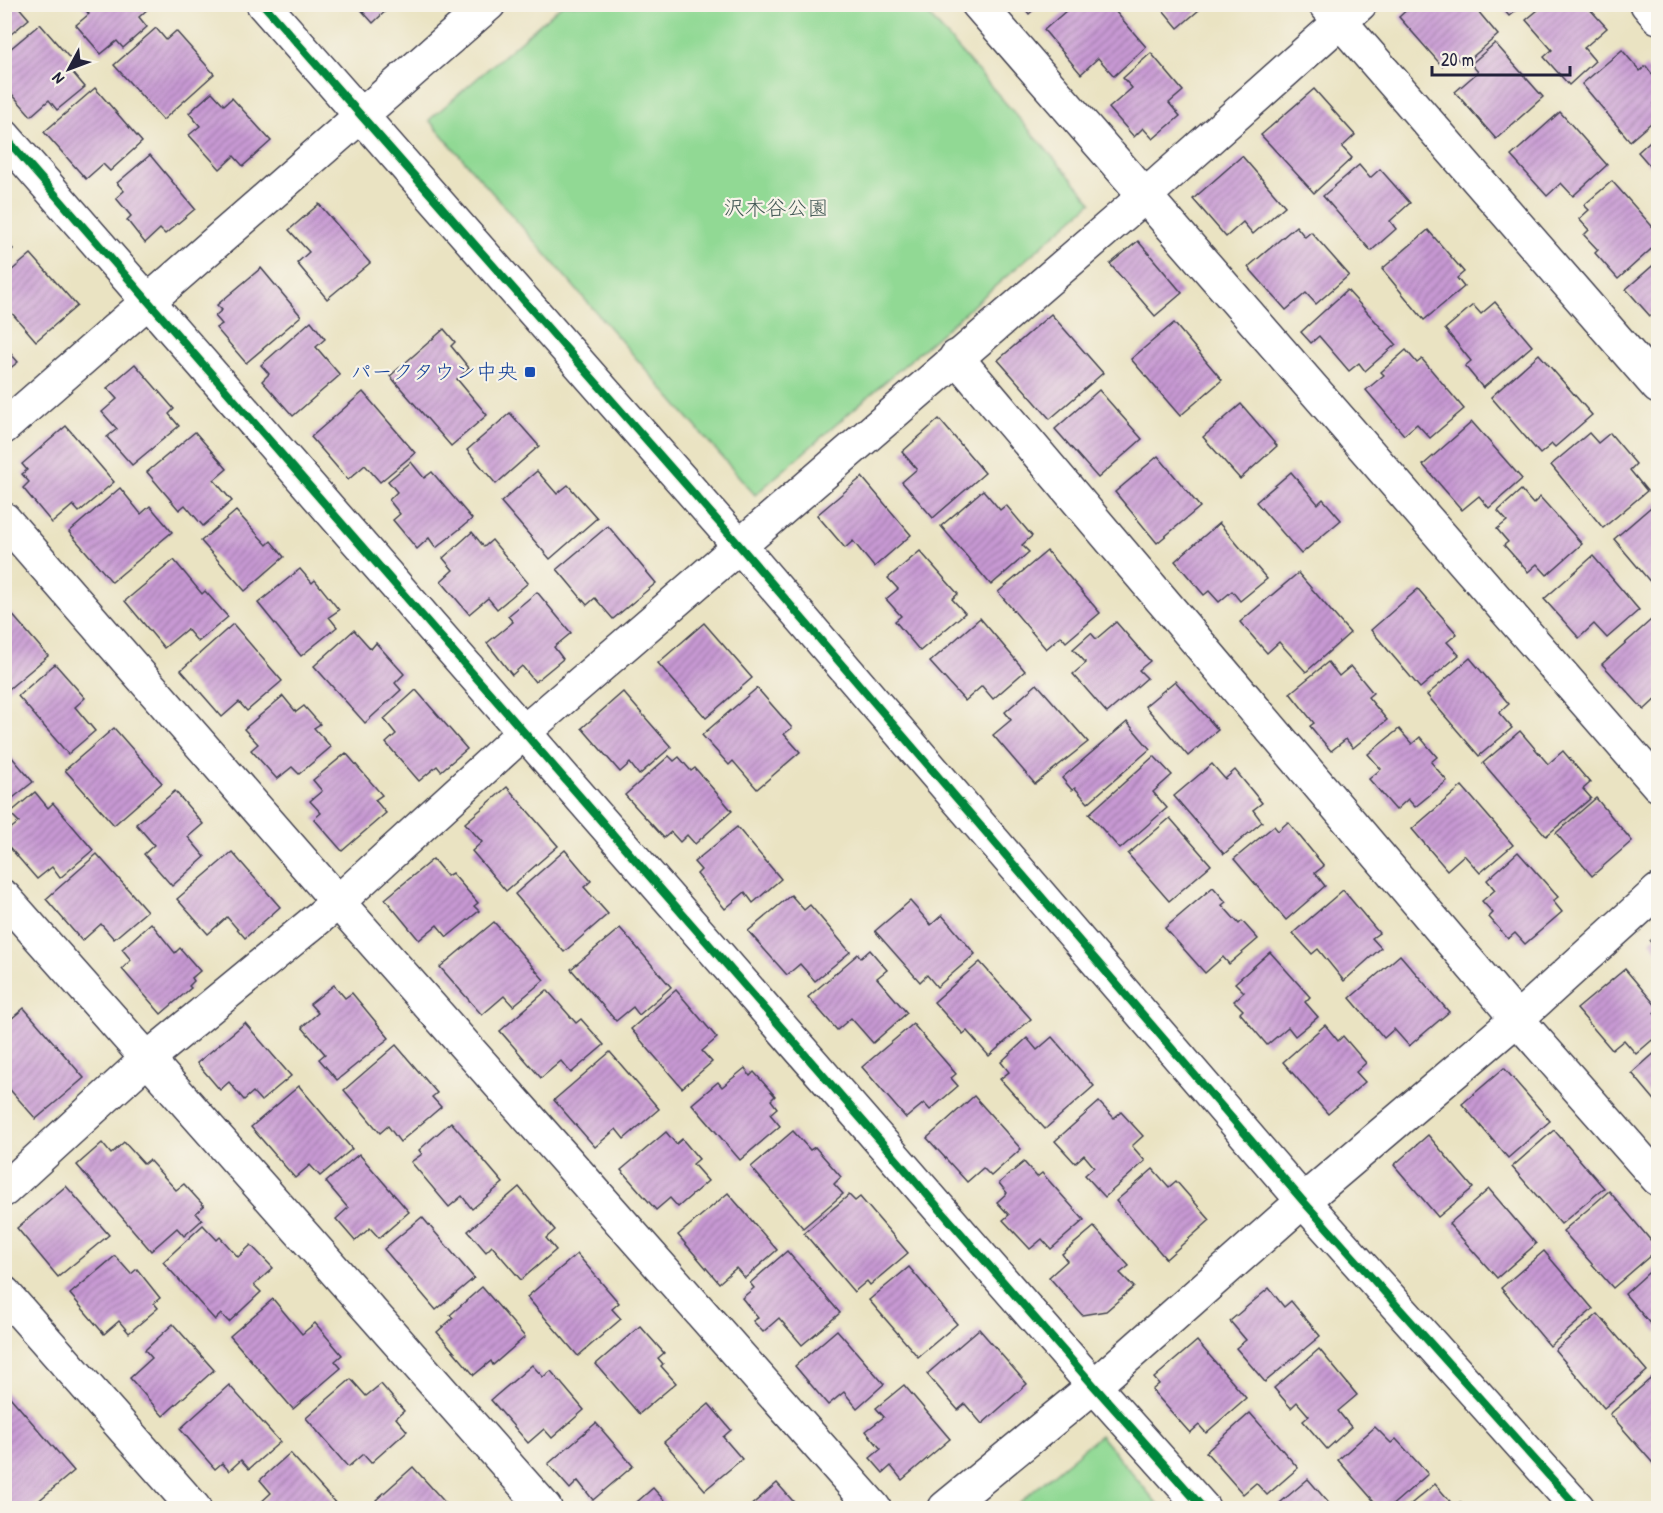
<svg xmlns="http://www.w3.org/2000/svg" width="1663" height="1513" font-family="'Patrick Hand','Klee One',sans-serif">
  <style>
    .green { fill: #91d994; stroke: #5a7e68; stroke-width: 1.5 }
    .building { fill: url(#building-hatch) }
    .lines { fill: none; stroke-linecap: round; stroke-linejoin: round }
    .street-casing { stroke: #403f4f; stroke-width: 36 }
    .secondary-casing { stroke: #403f4f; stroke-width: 36 }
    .street { stroke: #fff; stroke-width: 33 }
    .secondary { stroke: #fff; stroke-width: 33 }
    .cycleway-casing { stroke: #f7f3e8; stroke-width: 11 }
    .cycleway { stroke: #00873e; stroke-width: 8 }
    .transit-dot { fill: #1a4fb4; stroke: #f7f3e8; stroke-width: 2 }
    .labels { text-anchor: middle; stroke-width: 4.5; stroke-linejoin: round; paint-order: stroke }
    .park-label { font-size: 21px; fill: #435956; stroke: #f7f3e8 }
    .transit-label { font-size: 21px; fill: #164399; stroke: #f7f3e8; text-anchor: end }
  </style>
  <defs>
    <pattern id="building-hatch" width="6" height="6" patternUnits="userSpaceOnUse" patternTransform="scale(1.5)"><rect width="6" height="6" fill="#c799d3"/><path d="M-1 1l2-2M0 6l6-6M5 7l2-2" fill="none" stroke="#a17cac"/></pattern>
  </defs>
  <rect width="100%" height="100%" fill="#f7f3e8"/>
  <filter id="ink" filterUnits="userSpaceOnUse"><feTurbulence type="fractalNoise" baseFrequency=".0167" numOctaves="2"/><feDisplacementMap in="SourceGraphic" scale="12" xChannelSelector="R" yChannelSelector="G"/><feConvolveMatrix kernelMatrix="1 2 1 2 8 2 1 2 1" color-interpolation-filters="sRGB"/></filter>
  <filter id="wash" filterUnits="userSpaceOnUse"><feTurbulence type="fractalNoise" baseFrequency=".008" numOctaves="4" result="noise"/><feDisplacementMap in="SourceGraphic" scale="24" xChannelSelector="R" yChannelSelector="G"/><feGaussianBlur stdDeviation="1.35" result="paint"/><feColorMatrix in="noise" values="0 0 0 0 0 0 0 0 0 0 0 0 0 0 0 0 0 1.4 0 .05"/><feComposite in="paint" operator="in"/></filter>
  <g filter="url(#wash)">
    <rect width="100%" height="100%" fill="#eae3c2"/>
    <!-- green -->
    <g class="green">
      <polygon points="562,5 920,5 1092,202 755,495 429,120"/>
      <polygon points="1100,1435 1161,1508 1013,1508"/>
    </g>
    <g id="blocks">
      <!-- building -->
      <g class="building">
        <polygon points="4,4 16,4 29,19 4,40"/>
        <polygon points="80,4 150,4 151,6 139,17 147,27 123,48 117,41 101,54 76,25 89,14"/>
        <polygon points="356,4 393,4 373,23"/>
        <polygon points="1021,4 1040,4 1029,14"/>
        <polygon points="1074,4 1109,4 1146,47 1114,76 1098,58 1081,74 1044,30"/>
        <polygon points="1158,4 1206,4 1178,28"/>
        <polygon points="1413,4 1472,4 1498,35 1463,65 1454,55 1442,66 1399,17"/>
        <polygon points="1499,4 1523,4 1509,16"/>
        <polygon points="1544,5 1586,5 1607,28 1584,48 1595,61 1569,85 1544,57 1552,50 1526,20"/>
        <polygon points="40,24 73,62 68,67 85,87 57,110 49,100 31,116 4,85 4,54"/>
        <polygon points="156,28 166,40 176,31 214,74 163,120 114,65"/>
        <polygon points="1495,43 1543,97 1496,139 1455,92 1478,72 1471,64"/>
        <polygon points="1622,50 1640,71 1646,66 1658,82 1658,99 1654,103 1658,109 1658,117 1630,141 1582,84"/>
        <polygon points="1151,53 1183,91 1169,103 1180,116 1153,139 1143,128 1134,137 1109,108 1132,88 1123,78"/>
        <polygon points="95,88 142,142 110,171 103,164 86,179 44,132"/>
        <polygon points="1314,89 1355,135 1342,147 1352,158 1314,193 1261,135"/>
        <polygon points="212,92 224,105 232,98 271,141 243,166 234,156 220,169 189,135 200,126 189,113"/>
        <polygon points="1560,112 1607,165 1573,196 1561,183 1547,196 1511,156"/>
        <polygon points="1658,134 1658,175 1638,152"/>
        <polygon points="150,155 195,209 165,234 160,229 145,243 127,220 131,216 116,198 124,191 117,183"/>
        <polygon points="1242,156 1285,206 1253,234 1243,222 1226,237 1193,199"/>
        <polygon points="1359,165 1370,178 1380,169 1410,203 1390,221 1396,229 1371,251 1323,196"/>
        <polygon points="1612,181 1658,233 1658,243 1618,279 1595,253 1598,250 1584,235 1589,230 1579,219 1589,210 1584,205"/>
        <polygon points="319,204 370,263 327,299 297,263 309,252 289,230"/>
        <polygon points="1296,226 1305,237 1311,232 1349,275 1316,304 1306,293 1286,310 1248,267"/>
        <polygon points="1428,230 1464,272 1457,278 1464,287 1424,320 1382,269"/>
        <polygon points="4,239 13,249 4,257"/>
        <polygon points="1138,241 1182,293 1155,316 1110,264"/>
        <polygon points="31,254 77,306 36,341 4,304 4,277"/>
        <polygon points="1658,261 1658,325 1626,289"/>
        <polygon points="261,268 301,316 246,363 216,328 222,324 215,316 222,310 217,305"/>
        <polygon points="1347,290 1396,344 1365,371 1359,363 1349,371 1319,336 1311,343 1301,332"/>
        <polygon points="1495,302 1532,346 1483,388 1465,366 1471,361 1445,329 1473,305 1481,314"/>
        <polygon points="1051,314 1103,373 1050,419 998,360"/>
        <polygon points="311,321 325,339 316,347 340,375 293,416 262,381 269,374 261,365"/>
        <polygon points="1174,323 1222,380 1180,416 1131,359"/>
        <polygon points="444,329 455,342 451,346 469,368 457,379 487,415 451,446 390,376"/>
        <polygon points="4,346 18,362 4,373"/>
        <polygon points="1406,350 1417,363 1422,359 1464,409 1430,438 1417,424 1404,435 1366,390 1384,375 1381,372"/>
        <polygon points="1539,354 1592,415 1555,447 1552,444 1540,454 1491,397"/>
        <polygon points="135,364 174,409 169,414 179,426 132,465 107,437 117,429 102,412 117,399 107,388"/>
        <polygon points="1099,390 1142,439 1098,478 1055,429"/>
        <polygon points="363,392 415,453 380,482 365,465 348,480 311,437"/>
        <polygon points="1241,404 1277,446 1240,479 1203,437"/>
        <polygon points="510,413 539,446 496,484 467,450"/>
        <polygon points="939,419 985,473 933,518 902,482 917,469 902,452"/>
        <polygon points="1472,422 1522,479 1489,508 1479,496 1462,510 1423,465"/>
        <polygon points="66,426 114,482 79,512 73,505 52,523 23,488 29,482 22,474 27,470 22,464"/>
        <polygon points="195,432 227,469 214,480 232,501 203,526 185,505 179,510 147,472"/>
        <polygon points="1589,433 1598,443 1610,433 1636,464 1630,470 1647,491 1603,528 1551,465"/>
        <polygon points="1158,456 1200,507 1157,543 1115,492"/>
        <polygon points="411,462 424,478 432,472 472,519 436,548 429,538 417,549 393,520 400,514 389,500 397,492 388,481"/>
        <polygon points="537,471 557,494 568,485 597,518 550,559 501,502"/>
        <polygon points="1291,472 1318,504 1323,499 1341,520 1301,554 1256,502"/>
        <polygon points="862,477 911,535 874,567 853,541 845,548 817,515"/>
        <polygon points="120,488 141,514 150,506 172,532 112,582 69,532"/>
        <polygon points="983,490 1000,510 1006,505 1032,536 1022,545 1029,552 991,585 941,526"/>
        <polygon points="1521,490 1533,504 1540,497 1582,544 1547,575 1537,564 1528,572 1504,545 1508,542 1497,529 1507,521 1498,511"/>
        <polygon points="1658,501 1658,591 1614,539"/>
        <polygon points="236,511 267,545 271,541 284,557 245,591 201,541"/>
        <polygon points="1219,523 1267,579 1240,601 1232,591 1219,602 1209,591 1204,595 1175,561"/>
        <polygon points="608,526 656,583 613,619 595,598 587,605 557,569"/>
        <polygon points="472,532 484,547 492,540 528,583 497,609 488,598 469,614 441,581 453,570 443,558"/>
        <polygon points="920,551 958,594 952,599 965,613 920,651 895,621 901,616 886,599 898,589 888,578"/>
        <polygon points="1047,551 1100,613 1066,642 1061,636 1046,649 998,592"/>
        <polygon points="1593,556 1639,610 1607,638 1594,624 1579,638 1544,599"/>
        <polygon points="174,560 202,594 205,591 228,617 198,642 187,629 164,648 125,601"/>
        <polygon points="300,569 312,583 315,580 339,610 329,617 337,627 301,656 258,603"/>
        <polygon points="1298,573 1350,633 1306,672 1279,642 1267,653 1240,622"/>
        <polygon points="1418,589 1457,634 1447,642 1459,655 1420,688 1371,630"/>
        <polygon points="537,592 571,633 554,647 563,659 535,682 522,666 512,675 487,643 513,622 508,616"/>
        <polygon points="4,605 48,656 4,693"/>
        <polygon points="980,618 1025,671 993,699 982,686 965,701 930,662"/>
        <polygon points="1651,620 1658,628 1658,697 1644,710 1602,664"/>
        <polygon points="1116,622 1150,661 1139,670 1147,678 1107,713 1073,674 1086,663 1073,649 1091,633 1096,639"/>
        <polygon points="704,623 752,678 706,718 658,663"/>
        <polygon points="233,624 282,681 247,711 239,702 222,717 181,670"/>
        <polygon points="354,630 371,649 376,643 404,674 395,683 401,690 365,723 314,666"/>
        <polygon points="1470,658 1509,704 1499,713 1512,728 1479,756 1427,695"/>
        <polygon points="1328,662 1339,676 1351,666 1373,693 1368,697 1387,720 1353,748 1346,739 1331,751 1310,726 1314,723 1290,693"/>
        <polygon points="55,664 85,698 75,707 95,731 68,754 18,696"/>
        <polygon points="1175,681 1218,730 1188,756 1145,706"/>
        <polygon points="1037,684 1088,742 1035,784 993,735 1011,720 1005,712"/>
        <polygon points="757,688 792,728 784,734 800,752 757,789 733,761 729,765 702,735"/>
        <polygon points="416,690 467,749 441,771 437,766 419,781 386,743 396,734 384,719"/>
        <polygon points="623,692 671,747 639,775 630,763 620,772 582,728"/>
        <polygon points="283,696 296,712 304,706 320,724 314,728 331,747 299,774 292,767 277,779 251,750 258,744 244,729"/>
        <polygon points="1127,722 1150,749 1088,803 1075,788 1072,790 1062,778"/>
        <polygon points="114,728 162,783 114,825 65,770"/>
        <polygon points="1399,729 1412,744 1420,737 1437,757 1431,762 1447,781 1415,807 1408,799 1396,810 1369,779 1381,769 1368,754"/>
        <polygon points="1520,731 1548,764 1563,751 1590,783 1583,789 1591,798 1546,836 1483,763"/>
        <polygon points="4,748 33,782 4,805"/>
        <polygon points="346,753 382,795 375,800 386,813 342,851 314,819 321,813 310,801 322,791 313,780"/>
        <polygon points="669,756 674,761 679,757 691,771 695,768 732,811 695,844 687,835 680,842 671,832 664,838 625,795"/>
        <polygon points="1154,756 1172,775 1153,792 1167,808 1120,849 1089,814"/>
        <polygon points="1212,764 1225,779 1235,770 1262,803 1253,810 1262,822 1224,854 1174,796"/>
        <polygon points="1462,786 1513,845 1480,873 1464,855 1447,870 1412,829"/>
        <polygon points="507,787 558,846 506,891 472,851 482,842 465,823"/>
        <polygon points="175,791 203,824 188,837 205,857 172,886 144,854 154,845 136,824"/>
        <polygon points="35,792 48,808 53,803 93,850 60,878 52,867 37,879 4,841 4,834 19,822 10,813"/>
        <polygon points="1596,798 1632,841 1592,876 1556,833"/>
        <polygon points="1170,818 1211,865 1169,901 1128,854"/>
        <polygon points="1288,822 1324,866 1315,873 1325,886 1286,920 1234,859 1274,826 1278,831"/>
        <polygon points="737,827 781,879 753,903 745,892 725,909 697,874 701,870 694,862"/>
        <polygon points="565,850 591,881 584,887 608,914 564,952 515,894"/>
        <polygon points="232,852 280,907 245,938 227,917 208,934 177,899"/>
        <polygon points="1518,852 1558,897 1553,901 1562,912 1525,944 1515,933 1508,939 1489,917 1493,913 1482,901 1495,890 1487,880"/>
        <polygon points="97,854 147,911 114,939 101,924 82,941 46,899"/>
        <polygon points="433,859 447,876 452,873 478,903 474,906 479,911 447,937 437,925 419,940 385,899"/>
        <polygon points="1213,887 1226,902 1222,905 1239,924 1242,921 1258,939 1229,964 1223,957 1205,973 1165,928"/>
        <polygon points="1343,890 1379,933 1372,938 1381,948 1344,981 1318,949 1312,954 1293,933"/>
        <polygon points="791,895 804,910 810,905 850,952 815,981 800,964 787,975 748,931"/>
        <polygon points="910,901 931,925 942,915 975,954 937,987 927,975 920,982 875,931"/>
        <polygon points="494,922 544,980 513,1006 504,996 482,1015 440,967"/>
        <polygon points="151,923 175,953 180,948 200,971 192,978 194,981 189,986 191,988 161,1014 122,969 131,960 122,949"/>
        <polygon points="620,928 671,987 639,1015 633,1007 616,1021 571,969"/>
        <polygon points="1658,934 1658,951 1650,941"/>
        <polygon points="870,950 887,970 877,978 907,1013 873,1043 851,1018 837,1030 808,997 858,954 861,958"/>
        <polygon points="1270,952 1310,997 1305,1002 1318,1017 1295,1036 1288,1027 1267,1045 1240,1013 1243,1010 1234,1001 1244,992 1235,983"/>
        <polygon points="1400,955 1449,1012 1409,1046 1394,1029 1384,1038 1350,998"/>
        <polygon points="980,962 1031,1019 989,1056 967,1031 963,1034 934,1002"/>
        <polygon points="1625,969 1658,1008 1654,1013 1658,1019 1658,1035 1636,1054 1624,1040 1612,1050 1577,1009"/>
        <polygon points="334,985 345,998 352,993 389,1038 337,1080 319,1059 325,1054 302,1027 318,1013 310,1004"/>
        <polygon points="547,990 576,1023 581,1019 604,1045 571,1073 561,1061 541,1078 500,1031"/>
        <polygon points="676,990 717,1038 702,1051 712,1062 682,1088 631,1029"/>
        <polygon points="24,1008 84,1078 36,1119 4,1083 4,1057 7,1055 4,1051 4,1025"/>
        <polygon points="245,1023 291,1076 261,1101 253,1092 244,1100 229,1082 220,1090 197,1063"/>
        <polygon points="913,1024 956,1074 951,1078 958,1086 930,1110 924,1103 906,1118 862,1067"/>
        <polygon points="1325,1025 1338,1041 1343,1036 1366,1063 1356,1072 1365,1082 1328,1114 1283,1062"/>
        <polygon points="1052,1037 1094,1086 1045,1129 1000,1079 1009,1072 1001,1062 1027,1038 1037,1050"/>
        <polygon points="396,1045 437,1093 432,1097 441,1107 400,1142 388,1126 380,1133 344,1090"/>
        <polygon points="1658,1050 1658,1104 1632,1073"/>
        <polygon points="610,1052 659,1109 624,1139 616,1129 595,1147 554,1100"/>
        <polygon points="745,1068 750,1076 754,1072 775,1096 771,1100 777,1108 770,1114 780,1126 740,1160 692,1104 718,1082 722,1087"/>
        <polygon points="1504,1068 1550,1121 1508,1158 1462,1104"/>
        <polygon points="299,1086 352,1149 320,1176 310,1165 295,1178 251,1127"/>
        <polygon points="974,1096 1021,1149 991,1176 983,1168 967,1182 927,1138"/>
        <polygon points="1099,1102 1114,1118 1121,1112 1143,1136 1132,1146 1145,1161 1105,1197 1085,1175 1094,1167 1084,1155 1075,1163 1055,1141"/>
        <polygon points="451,1122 503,1183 472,1209 462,1196 449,1207 411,1162 422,1154 419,1150"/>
        <polygon points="1554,1130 1604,1188 1561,1224 1512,1167"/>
        <polygon points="793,1131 810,1150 815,1147 841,1177 834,1184 843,1194 803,1228 751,1167"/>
        <polygon points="666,1132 676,1144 682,1139 699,1159 693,1164 708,1181 678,1207 670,1198 656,1210 621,1170"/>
        <polygon points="1428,1135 1473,1188 1438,1217 1394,1165"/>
        <polygon points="124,1142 144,1164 149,1160 176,1190 184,1184 204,1206 196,1213 202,1220 184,1236 177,1228 151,1251 77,1165 102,1143 111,1154"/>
        <polygon points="359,1154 409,1212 379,1238 370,1228 355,1241 336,1219 348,1208 326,1182"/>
        <polygon points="1024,1162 1037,1177 1042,1173 1084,1220 1051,1249 1042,1239 1030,1249 1003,1220 1009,1215 997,1202 1007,1193 999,1183"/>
        <polygon points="1153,1169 1169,1187 1176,1181 1210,1220 1166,1259 1116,1201"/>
        <polygon points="66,1186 109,1235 58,1277 17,1228"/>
        <polygon points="519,1187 555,1230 546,1238 556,1250 521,1280 492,1246 486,1252 468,1231"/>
        <polygon points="1489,1189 1536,1244 1497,1278 1449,1224"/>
        <polygon points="1609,1191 1658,1249 1613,1288 1563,1231"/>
        <polygon points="728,1193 777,1250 745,1278 736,1268 719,1283 678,1235"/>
        <polygon points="849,1195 855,1201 860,1197 908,1253 870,1285 867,1281 854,1292 804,1233"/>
        <polygon points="422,1217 474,1278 436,1310 384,1249"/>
        <polygon points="203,1225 217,1240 220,1237 238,1257 251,1245 273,1268 254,1285 261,1292 229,1322 221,1314 215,1320 163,1262"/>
        <polygon points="1094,1227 1129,1266 1120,1273 1134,1287 1106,1311 1082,1315 1049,1277 1067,1261 1062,1254"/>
        <polygon points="787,1251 840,1313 802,1345 779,1318 763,1332 753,1321 758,1318 742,1298 754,1288 750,1283"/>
        <polygon points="1544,1251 1593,1309 1550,1346 1501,1288"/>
        <polygon points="577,1254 619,1303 612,1309 621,1319 578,1356 527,1297"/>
        <polygon points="115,1256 131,1274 137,1269 160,1298 154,1303 158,1308 129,1333 119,1321 104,1334 70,1294"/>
        <polygon points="1658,1264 1658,1333 1625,1294"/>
        <polygon points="909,1267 957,1324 918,1357 869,1300"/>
        <polygon points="482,1287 525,1337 493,1365 491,1361 474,1375 437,1332 453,1318 450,1315"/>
        <polygon points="1269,1288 1284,1307 1291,1301 1320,1336 1265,1382 1236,1348 1246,1340 1230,1321"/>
        <polygon points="273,1299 302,1334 315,1323 342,1355 335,1361 341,1368 293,1409 230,1336"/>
        <polygon points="1598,1314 1647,1371 1604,1408 1555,1350"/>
        <polygon points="173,1324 214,1370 163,1416 130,1378 152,1358 145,1350"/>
        <polygon points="640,1326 664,1353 658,1358 663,1364 661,1366 676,1383 639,1414 596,1364"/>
        <polygon points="979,1329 1027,1384 982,1424 965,1404 958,1410 927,1374"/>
        <polygon points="837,1330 884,1384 857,1408 844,1392 828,1405 795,1366"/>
        <polygon points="1197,1341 1246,1398 1206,1433 1199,1425 1190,1433 1152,1390 1159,1384 1154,1378"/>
        <polygon points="1319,1349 1357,1395 1338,1411 1351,1427 1327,1449 1303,1421 1309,1416 1297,1402 1291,1408 1274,1388"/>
        <polygon points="532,1365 543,1377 551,1371 584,1410 552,1438 544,1429 528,1443 491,1400"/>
        <polygon points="1655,1375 1658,1380 1658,1469 1610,1414"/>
        <polygon points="351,1379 366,1396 381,1384 404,1411 396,1418 407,1431 371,1463 363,1454 348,1467 306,1418"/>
        <polygon points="229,1385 280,1442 249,1469 241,1460 229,1471 222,1463 215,1469 180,1429"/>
        <polygon points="904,1385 950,1439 902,1480 891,1466 883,1473 870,1458 881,1449 866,1431 884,1417 876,1408"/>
        <polygon points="4,1390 74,1471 30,1508 4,1508"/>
        <polygon points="709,1404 731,1430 723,1437 742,1459 705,1490 664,1442"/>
        <polygon points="1250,1413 1298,1468 1267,1495 1256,1483 1243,1494 1206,1452"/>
        <polygon points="596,1423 633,1466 593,1500 578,1481 570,1489 548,1464"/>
        <polygon points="1375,1427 1391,1443 1396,1439 1428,1474 1389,1508 1380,1508 1338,1460"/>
        <polygon points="290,1453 339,1507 337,1508 261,1508 258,1505 271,1493 260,1480"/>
        <polygon points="413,1467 450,1508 384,1508 376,1500"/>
        <polygon points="1308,1479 1333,1508 1274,1508"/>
        <polygon points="777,1483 799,1508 748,1508"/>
        <polygon points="1435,1484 1454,1506 1460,1502 1465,1508 1406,1508"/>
        <polygon points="653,1488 671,1508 630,1508"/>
      </g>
    </g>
  </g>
  <g filter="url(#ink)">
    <use href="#blocks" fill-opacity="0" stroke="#403f4f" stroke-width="1.5"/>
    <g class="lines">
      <!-- street casing -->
      <g class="street-casing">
        <g id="street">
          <polyline points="978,4 1658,785"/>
          <polyline points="1325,4 1658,387"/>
          <polyline points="1647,4 1658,17"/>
          <polyline points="4,136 1094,1386 1203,1508"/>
          <polyline points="956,357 1517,1019 1658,1179"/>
          <polyline points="4,427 489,4"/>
          <polyline points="4,519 338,902 874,1508"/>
          <polyline points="4,897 545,1508"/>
          <polyline points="4,1190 147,1059 338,902 524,732 1146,195 1360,4"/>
          <polyline points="4,1293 194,1508"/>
          <polyline points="945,1508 1094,1386 1303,1201 1517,1019 1658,891"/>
        </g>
      </g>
      <!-- secondary casing -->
      <g class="secondary-casing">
        <polyline id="secondary" points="263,4 738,544 1303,1201 1578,1508"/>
      </g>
      <!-- street -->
      <use href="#street" class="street"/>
      <!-- secondary -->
      <use href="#secondary" class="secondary"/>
      <!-- cycleway casing -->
      <g class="cycleway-casing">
        <g id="cycleway">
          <polyline points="263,4 738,544 1303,1201 1578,1508"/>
          <polyline points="4,136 1094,1386 1203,1508"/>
        </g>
      </g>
      <!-- cycleway -->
      <use href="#cycleway" class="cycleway"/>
    </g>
  </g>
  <!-- markers -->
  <rect class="transit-dot" x="524" y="366" width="12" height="12" rx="3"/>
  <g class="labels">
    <!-- park labels -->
    <g class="park-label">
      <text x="776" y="215">沢木谷公園</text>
    </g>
    <!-- transit labels -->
    <g class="transit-label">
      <text x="518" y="379">パークタウン中央</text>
    </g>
  </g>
  <!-- margin -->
  <rect width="1663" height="1513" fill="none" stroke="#f7f3e8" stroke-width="24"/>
  <!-- north arrow -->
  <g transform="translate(69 69) rotate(229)" stroke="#f7f3e8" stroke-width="4.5" paint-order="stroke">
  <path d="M0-4.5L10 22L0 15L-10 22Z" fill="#22223b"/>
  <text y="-9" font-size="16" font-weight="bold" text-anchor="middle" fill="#22223b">N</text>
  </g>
  <!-- scale -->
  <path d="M1432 66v9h138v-9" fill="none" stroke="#22223b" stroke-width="3"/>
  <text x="1441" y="66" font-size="18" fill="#22223b" stroke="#f7f3e8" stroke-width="4.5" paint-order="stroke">20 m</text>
</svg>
